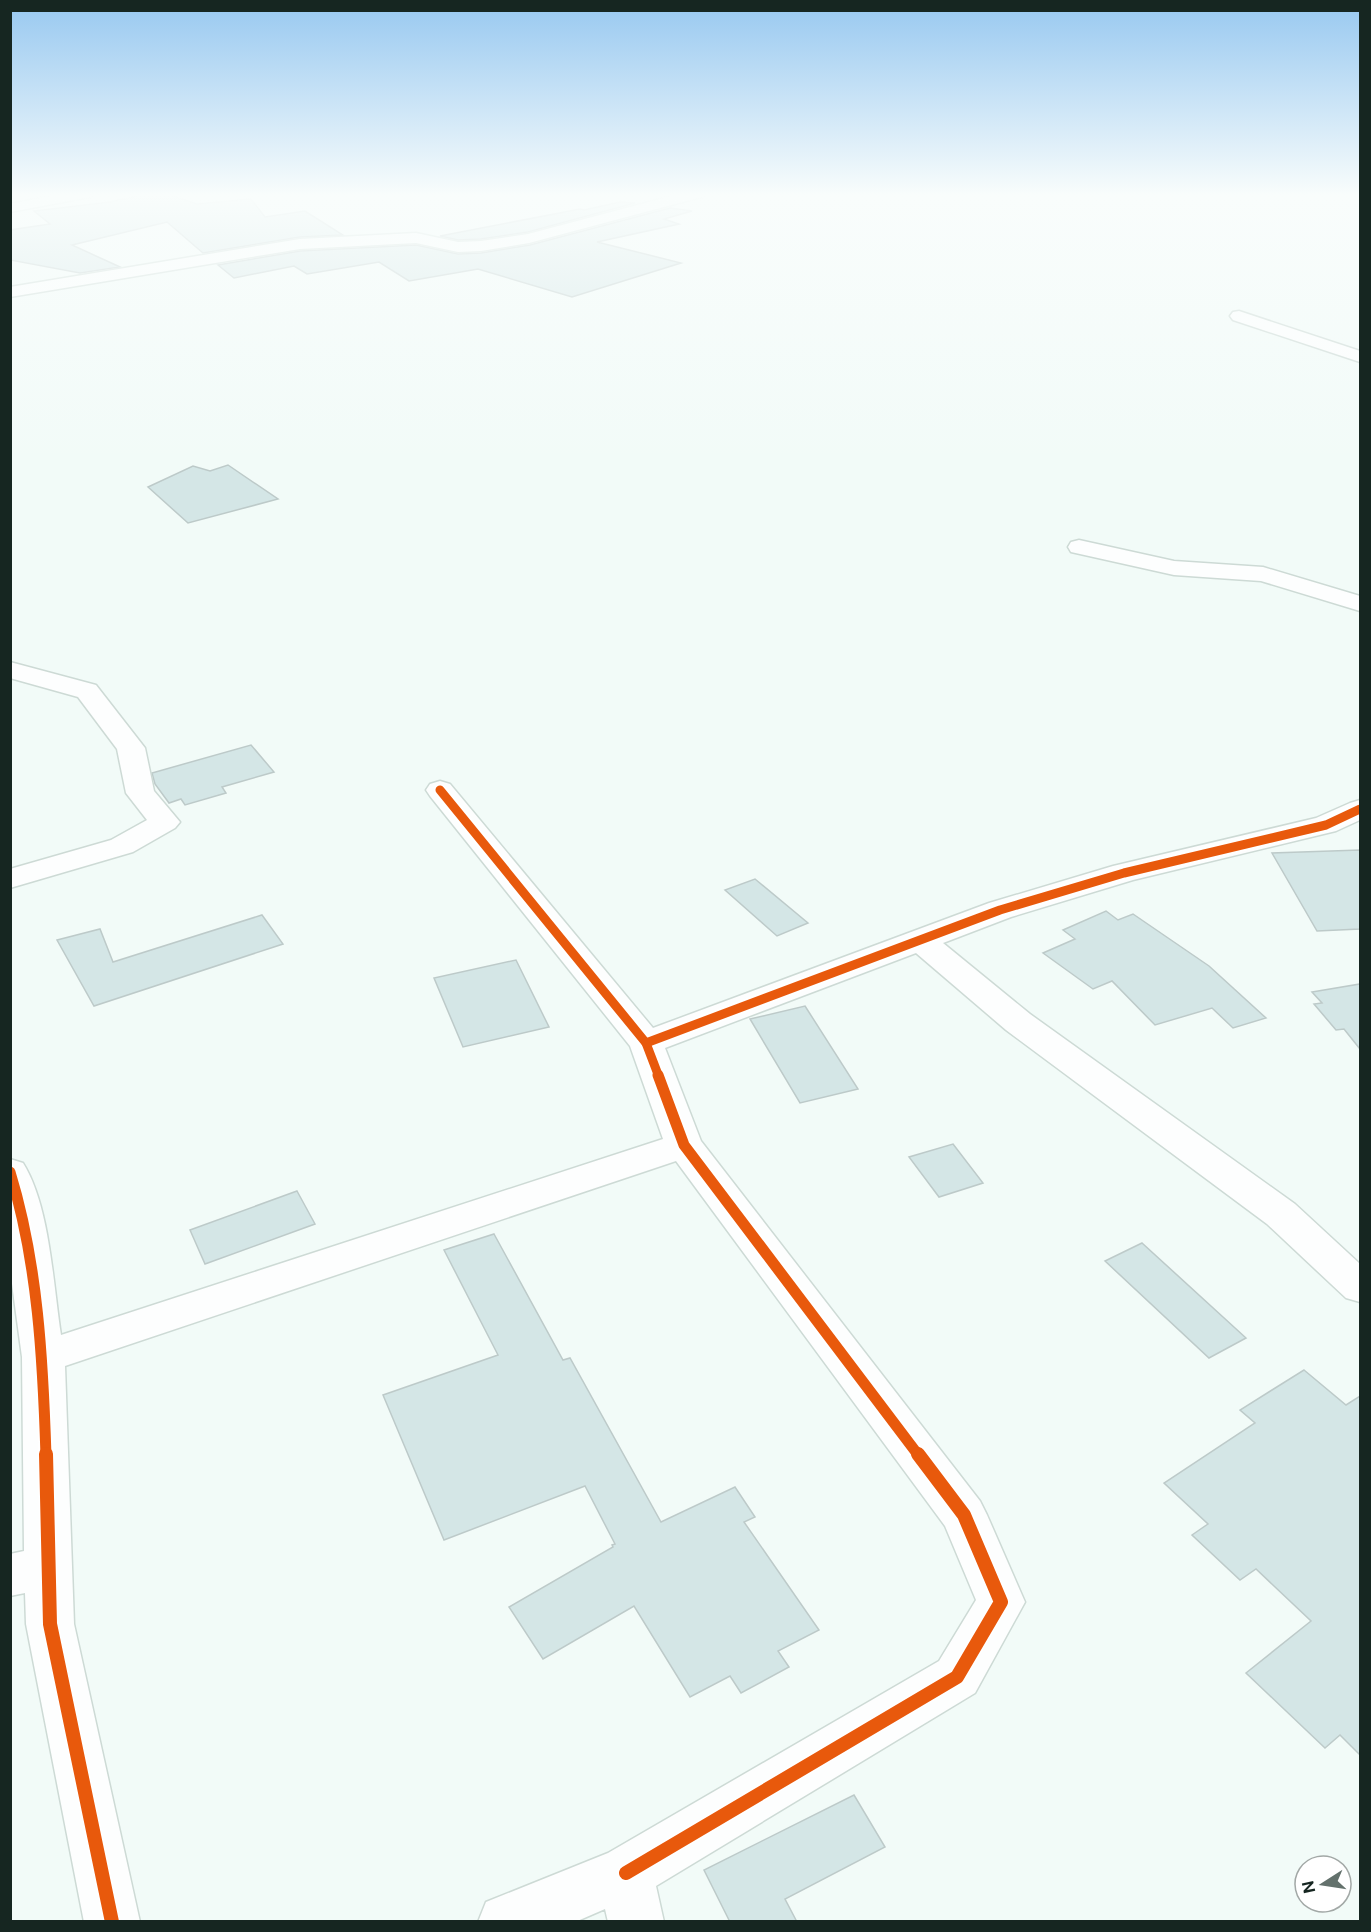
<svg xmlns="http://www.w3.org/2000/svg" width="1371" height="1932" font-family="'Public Sans',sans-serif">
  <style>
    .building { fill: #d4e6e6; stroke: #bdcac9; stroke-width: 1.5 }
    .lines { fill: none; stroke-linecap: round; stroke-linejoin: round }
    .minor-casing { stroke: #cddad5; stroke-width: 3 }
    .minor { fill: #fdfefe; fill-rule: evenodd }
    .cycleway-far2-casing { stroke: #fff; stroke-width: 13 }
    .cycleway-far1-casing { stroke: #fff; stroke-width: 15 }
    .cycleway-casing { stroke: #fff; stroke-width: 17 }
    .cycleway-far2 { stroke: #e8590c; stroke-width: 9 }
    .cycleway-far1 { stroke: #e8590c; stroke-width: 11 }
    .cycleway { stroke: #e8590c; stroke-width: 14 }
  </style>
  <rect width="100%" height="100%" fill="#f2fbf8"/>
  <!-- building -->
  <g class="building">
    <polygon points="134,193 164,193 197,204 251,199 265,217 305,211 343,235 300,237 203,253 167,222 72,245 120,267 80,273 10,260 10,230 50,224 34,211 110,202 137,196"/>
    <polygon points="620,202 635,203 528,232 481,239 458,240 440,236 580,209 584,210"/>
    <polygon points="670,208 692,211 664,219 679,224 597,242 681,263 572,297 478,269 409,281 379,262 307,274 294,266 234,278 218,265 300,251 416,245 458,254 481,253 530,245"/>
    <polygon points="228,465 278,499 188,523 148,487 193,466 210,471"/>
    <polygon points="251,745 274,772 222,787 226,793 185,805 181,799 169,803 155,784 152,773"/>
    <polygon points="1360,850 1360,929 1317,931 1272,853"/>
    <polygon points="755,879 808,923 777,936 725,890"/>
    <polygon points="1106,911 1118,920 1133,914 1209,966 1266,1018 1233,1028 1212,1008 1155,1025 1112,981 1093,989 1043,953 1075,939 1063,930"/>
    <polygon points="262,915 283,944 94,1006 57,940 100,929 113,962"/>
    <polygon points="516,960 549,1027 463,1047 434,978"/>
    <polygon points="1360,984 1360,1049 1344,1029 1336,1030 1314,1004 1322,1003 1312,992"/>
    <polygon points="805,1006 858,1089 800,1103 750,1019"/>
    <polygon points="953,1144 983,1183 939,1197 909,1157"/>
    <polygon points="297,1191 315,1224 205,1264 190,1230"/>
    <polygon points="494,1234 563,1360 570,1358 661,1522 735,1487 755,1517 744,1522 819,1630 778,1651 789,1667 741,1693 730,1676 690,1697 634,1606 543,1659 509,1607 613,1547 612,1545 615,1544 585,1486 444,1540 383,1395 498,1355 444,1250"/>
    <polygon points="1142,1243 1246,1338 1209,1358 1105,1261"/>
    <polygon points="1304,1370 1346,1405 1360,1396 1360,1755 1340,1735 1325,1748 1246,1673 1311,1621 1256,1569 1240,1580 1192,1535 1208,1524 1164,1483 1255,1423 1240,1410"/>
    <polygon points="854,1795 885,1847 785,1899 797,1922 730,1922 704,1870"/>
  </g>
  <g class="lines">
    <!-- minor casing -->
    <g class="minor-casing">
      <g id="minor">
        <polygon points="66,193 97,193 90,197 10,212 10,204"/>
        <polygon points="683,193 707,193 705,196 529,243 481,251 458,252 416,243 300,249 10,297 10,287 300,239 416,233 458,242 481,241 528,234"/>
        <polygon points="1239,311 1360,351 1360,362 1233,320 1230,316 1233,312"/>
        <polygon points="1079,540 1174,561 1263,567 1360,596 1360,611 1261,581 1174,575 1071,552 1068,547 1071,542"/>
        <polygon points="10,662 96,685 145,748 154,791 180,822 175,828 133,852 10,888 10,869 111,840 147,820 126,793 117,749 78,697 10,678"/>
        <path d="M440,781L450,784L653,1028L989,903L1113,866L1316,818L1350,803L1360,800V820L1336,831L1133,880L1011,917L943,943L1030,1014L1295,1204L1360,1264V1302L1346,1298L1267,1224L1006,1030L916,953L665,1048L701,1141L980,1501L987,1515L1025,1602L975,1693L656,1886L664,1922H608L605,1909L575,1922H478L486,1902L608,1853L939,1661L976,1600L945,1526L676,1161L65,1366L74,1624L140,1922H84L26,1624L25,1593L10,1596V1554L24,1551L22,1357L10,1269V1159L23,1163C50,1206 53,1284 61,1335L663,1139L630,1046L430,796L426,790L430,784Z"/>
      </g>
    </g>
    <!-- minor -->
    <use href="#minor" class="minor"/>
    <!-- cycleway-far2 casing -->
    <g class="cycleway-far2-casing">
      <g id="cycleway-far2">
        <polyline points="440,790 646,1043 659,1077"/>
        <polyline points="646,1043 1000,910 1124,873 1326,825 1360,809"/>
      </g>
    </g>
    <!-- cycleway-far1 casing -->
    <g class="cycleway-far1-casing">
      <g id="cycleway-far1">
        <polyline points="658,1075 684,1145 919,1456"/>
        <path d="M10,1172C38,1263 43,1361 46,1456"/>
      </g>
    </g>
    <!-- cycleway casing -->
    <g class="cycleway-casing">
      <g id="cycleway">
        <polyline points="46,1454 50,1624 112,1922"/>
        <polyline points="626,1873 957,1677 1001,1602 964,1515 918,1454"/>
      </g>
    </g>
    <!-- cycleway-far2 -->
    <use href="#cycleway-far2" class="cycleway-far2"/>
    <!-- cycleway-far1 -->
    <use href="#cycleway-far1" class="cycleway-far1"/>
    <!-- cycleway -->
    <use href="#cycleway" class="cycleway"/>
  </g>
  <!-- sky -->
  <linearGradient id="sky" x2="0" y2="1"><stop stop-color="#97c8f0"/><stop offset="0.42" stop-color="#f9fdfc"/><stop offset="1" stop-color="#f9fdfc" stop-opacity="0"/></linearGradient>
  <rect width="1371" height="464" fill="url(#sky)"/>
  <!-- border -->
  <rect width="1371" height="1932" fill="none" stroke="#162621" stroke-width="24"/>
  <!-- north arrow -->
  <g transform="translate(1323 1884) rotate(258)"><circle r="28" fill="#ffffff" stroke="#a2a8a6" stroke-width="1.5"/>
  <path d="M0-4.5L10 22L0 15L-10 22Z" fill="#63716c"/>
  <text y="-9" font-size="16" font-weight="bold" text-anchor="middle" fill="#162621">N</text>
  </g>
</svg>
